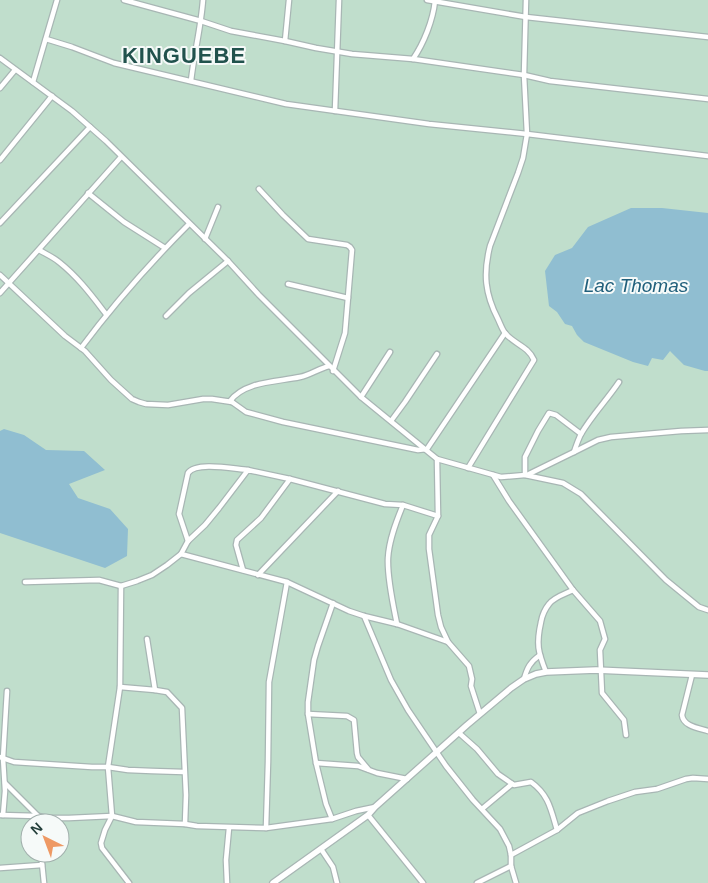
<svg xmlns="http://www.w3.org/2000/svg" width="708" height="883" font-family="Arial,sans-serif">
  <style>
    .green { fill: #c0decc; fill-rule: evenodd }
    .water { fill: #90bed1 }
    .lines { fill: none; stroke-linecap: round; stroke-linejoin: round }
    .minor-casing { stroke: #a8b6b4; stroke-width: 7 }
    .tertiary-casing { stroke: #a8b6b4; stroke-width: 8 }
    .minor { stroke: #fff; stroke-width: 4.5 }
    .tertiary { stroke: #fff; stroke-width: 5.5 }
    .labels { text-anchor: middle; stroke-width: 4; stroke-linejoin: round; paint-order: stroke }
    .water-label { font-size: 19px; font-style: italic; fill: #205f7b; stroke: #f6faf9 }
    .district-label { font-size: 22px; font-weight: bold; letter-spacing: 1px; fill: #21524d; stroke: #f6faf9 }
  </style>
  <rect width="100%" height="100%" fill="#e6eeec"/>
  <!-- green -->
  <path class="green" d="M0,0H708V883H0ZM30,823H60V853H30Z"/>
  <!-- water -->
  <g class="water">
    <polygon points="631,208 662,208 708,213 708,371 705,371 684,365 670,351 663,360 652,358 648,366 633,362 584,342 577,335 572,326 565,324 557,312 549,306 545,271 555,255 572,248 588,227"/>
    <polygon points="4,429 24,435 46,450 84,451 105,470 69,484 78,498 110,509 128,529 127,556 105,568 0,533 0,431"/>
  </g>
  <g class="lines">
    <!-- minor casing -->
    <g class="minor-casing">
      <g id="minor">
        <polyline points="124,0 201,21 231,31 285,41 316,48 352,54 413,59 524,75 550,81 708,99"/>
        <polyline points="427,0 526,17 708,37"/>
        <polyline points="46,39 72,47 114,63 286,104 429,124 527,134 708,156"/>
        <polyline points="285,41 289,0"/>
        <polyline points="0,58 72,111 106,141 228,261 259,295 361,397 437,459 438,516 429,535 429,549 438,615 441,627 448,642 469,666 472,679 471,686 480,714"/>
        <path d="M413,59C424,43 433,20 435,1"/>
        <path d="M191,81C194,54 201,27 203,0"/>
        <polyline points="33,82 57,0"/>
        <polyline points="0,88 15,70"/>
        <polyline points="335,111 339,0"/>
        <polyline points="0,160 52,96"/>
        <polyline points="259,189 283,215 308,239 347,245 350,247 352,250 345,333 333,371"/>
        <polyline points="88,193 124,222 165,248"/>
        <polyline points="0,223 90,127"/>
        <polyline points="205,239 218,207"/>
        <path d="M39,250C46,254 53,257 59,262C78,277 92,296 106,314"/>
        <polyline points="0,275 65,336 85,351 111,380 132,399 139,402 146,404 168,405 203,399 212,399 232,402 246,412 283,422 418,450 427,449 505,333"/>
        <polyline points="288,284 348,298"/>
        <polyline points="0,293 121,157"/>
        <polyline points="166,316 189,293 228,261"/>
        <path d="M81,348C114,304 150,263 189,224"/>
        <polyline points="361,397 390,352"/>
        <path d="M232,402L230,401C245,381 277,382 300,377C310,375 318,369 329,366"/>
        <polyline points="391,421 405,402 437,354"/>
        <polyline points="574,452 598,440 611,437 681,431 708,430"/>
        <polyline points="437,459 501,477 525,475 525,457 538,431 549,413 556,415 581,434"/>
        <path d="M468,468L534,360C528,346 514,344 505,333C502,329 500,323 498,319C485,294 483,274 490,246L518,173L523,158L527,134L524,75L526,0"/>
        <polyline points="493,475 509,501 573,590 600,621 605,639 600,650 602,693 624,720 626,735"/>
        <polyline points="525,475 563,483 581,494 666,580 699,607 708,610"/>
        <path d="M527,475L574,452C576,446 578,440 581,434C592,415 607,400 619,382"/>
        <path d="M188,541L179,514L188,473C196,461 234,469 248,470"/>
        <polyline points="181,554 287,582 349,611 364,616 397,624 448,642"/>
        <polyline points="243,570 236,545 237,540 261,518 290,479"/>
        <polyline points="258,575 338,491"/>
        <polyline points="25,582 99,580 121,586 137,581 152,575 167,565 181,554 188,541 205,525 219,508 248,470 290,479 385,504 403,505 438,516"/>
        <polyline points="121,586 120,687 108,767 112,816 105,830 101,843 102,848 129,883"/>
        <polyline points="364,616 391,680 408,710 446,766 473,800 500,829 509,846 511,855 511,866 516,883"/>
        <path d="M397,624C393,604 387,578 388,558C389,540 396,522 403,505"/>
        <polyline points="147,639 155,690"/>
        <path d="M546,672C538,652 536,644 541,622C542,616 545,609 549,604C554,597 565,594 573,590"/>
        <path d="M692,675L682,715C683,726 698,728 708,731"/>
        <path d="M524,679C527,668 530,662 540,655"/>
        <polyline points="120,687 155,690 167,692 182,708 186,795 185,824"/>
        <polyline points="308,714 347,716 354,720 357,753 358,757 368,769"/>
        <path d="M459,733L477,749L498,774L514,785L531,782C549,795 551,810 557,830"/>
        <polyline points="0,757 14,762 92,767 108,767 128,770 152,771 184,772"/>
        <polyline points="316,763 358,766 377,773 407,779"/>
        <polyline points="5,783 38,816 39,823"/>
        <polyline points="482,809 512,784"/>
        <polyline points="0,815 38,816 48,818 69,818 112,816 136,822 185,824 197,826 266,828 332,819 356,811 375,807"/>
        <polyline points="3,815 5,791 3,758 7,691"/>
        <polyline points="368,815 423,883"/>
        <polyline points="332,819 326,804 316,763 308,714 308,702 314,660 318,646 333,603"/>
        <polyline points="266,828 268,762 269,682 287,582"/>
        <polyline points="321,849 333,867 337,883"/>
        <polyline points="41,853 44,883"/>
        <polyline points="511,855 557,830 578,813 608,801 635,792 657,789 686,779 693,778 708,779"/>
        <polyline points="0,868 42,865"/>
        <polyline points="227,883 226,860 229,828"/>
        <polyline points="477,883 511,866"/>
      </g>
    </g>
    <!-- tertiary casing -->
    <g class="tertiary-casing">
      <polyline id="tertiary" points="273,883 368,815 375,807 467,725 511,688 524,679 536,674 546,672 596,670 708,675"/>
    </g>
    <!-- minor -->
    <use href="#minor" class="minor"/>
    <!-- tertiary -->
    <use href="#tertiary" class="tertiary"/>
  </g>
  <g class="labels">
    <!-- water labels -->
    <g class="water-label">
      <text x="636" y="292">Lac Thomas</text>
    </g>
    <!-- district labels -->
    <g class="district-label">
      <text x="184" y="63">KINGUEBE</text>
    </g>
  </g>
  <!-- north arrow -->
  <g transform="translate(45 838) rotate(318)"><circle r="24" fill="#f6faf9" stroke="#a2b0ad"/>
  <path d="M0-4L9 19L0 12L-9 19Z" fill="#ee9964"/>
  <text y="-8" font-size="14" font-weight="bold" text-anchor="middle" fill="#25403c">N</text>
  </g>
</svg>
